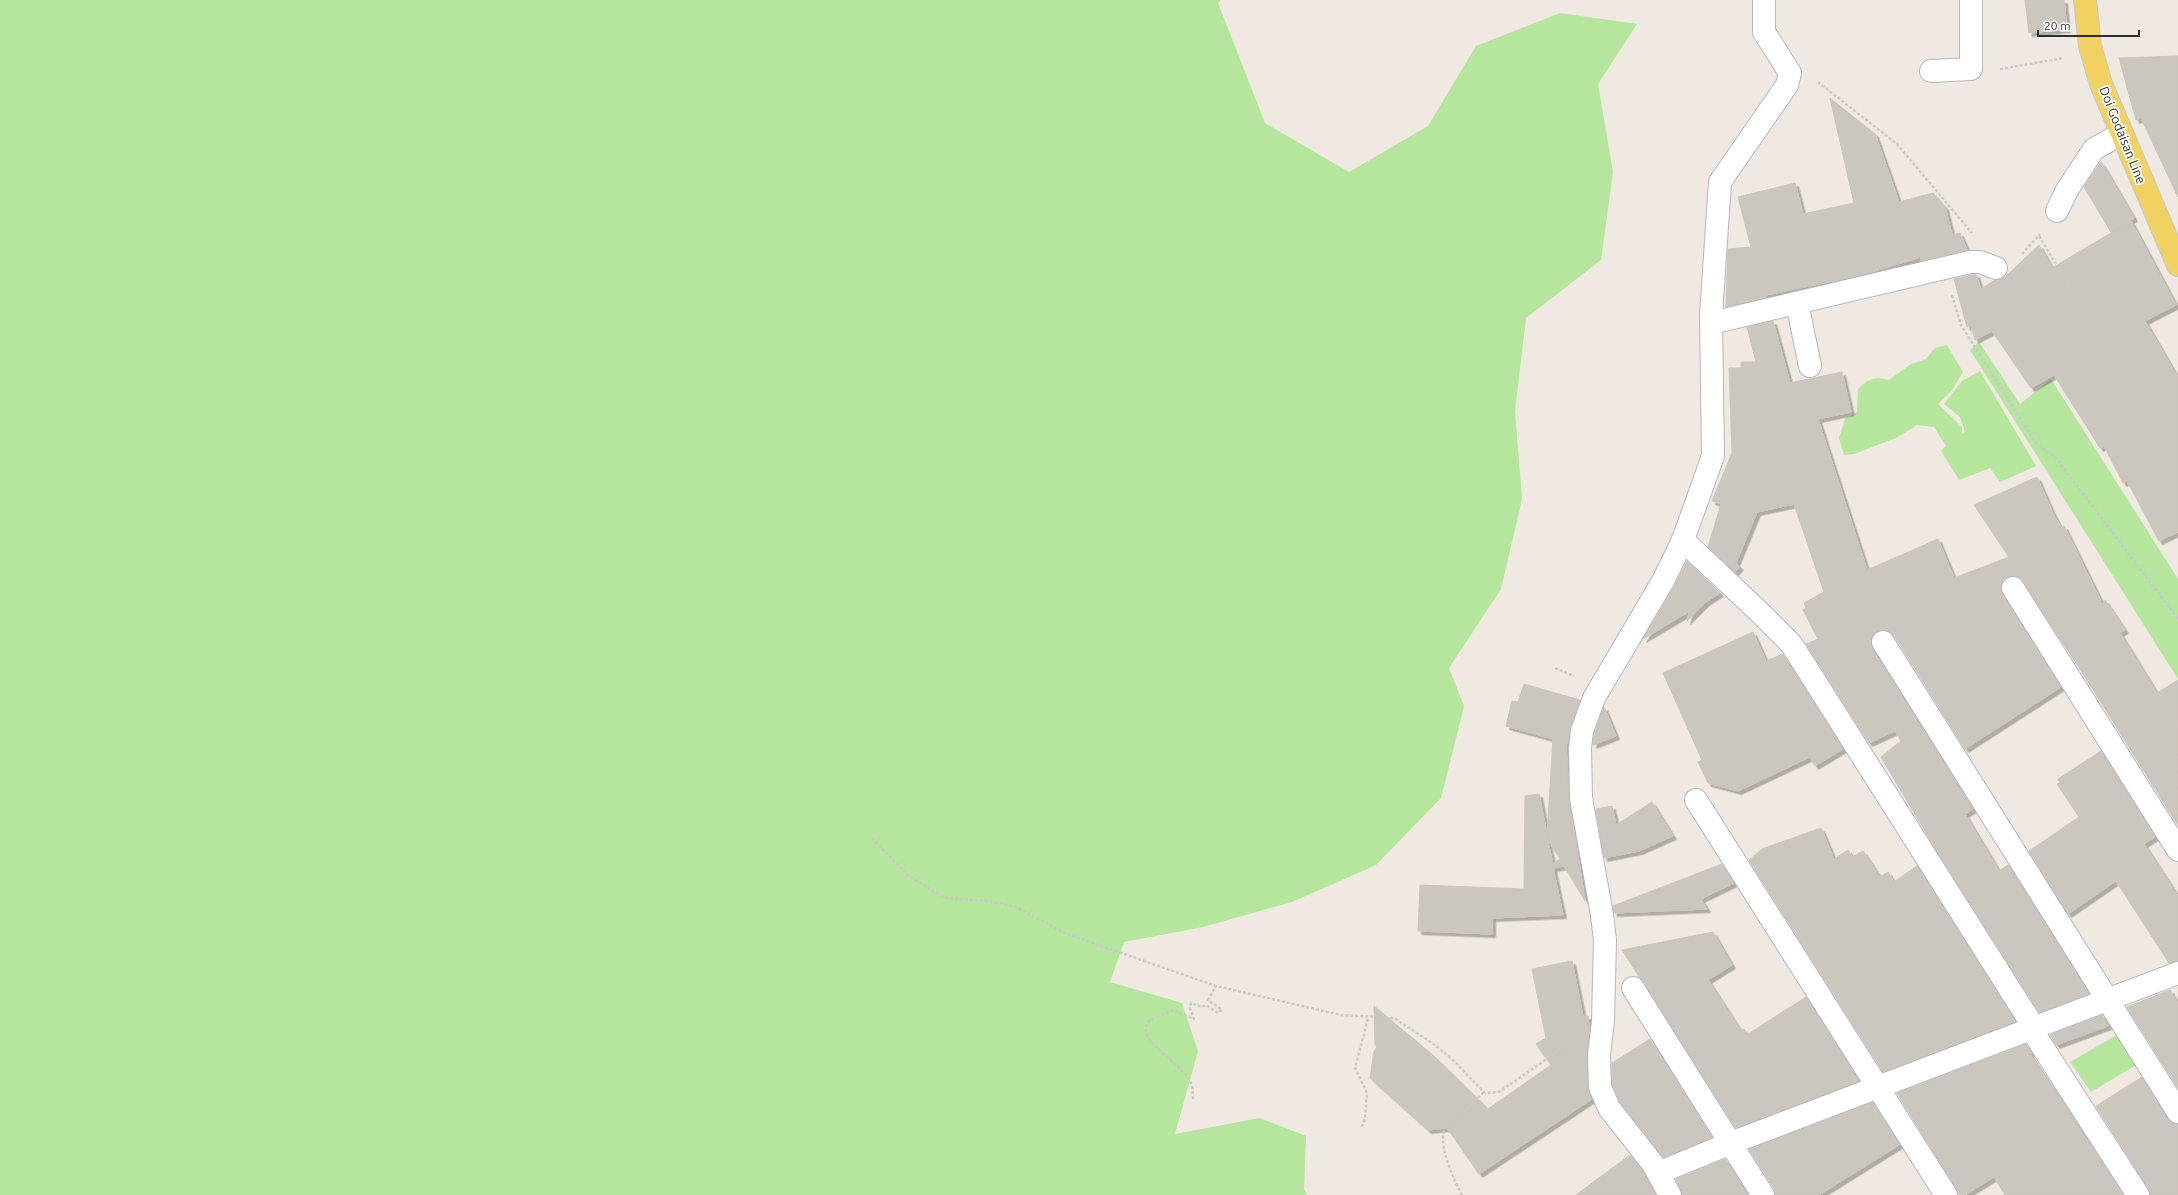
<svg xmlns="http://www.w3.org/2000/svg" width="2178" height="1195" font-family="Ubuntu,sans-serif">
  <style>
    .green { fill: #b6e59e }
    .building { fill: #cbc7bf; stroke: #cbc5ba; fill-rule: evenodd; filter: url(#shadow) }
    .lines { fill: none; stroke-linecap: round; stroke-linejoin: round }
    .street-casing { stroke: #b4b7c1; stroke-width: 24 }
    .primary-casing { stroke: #c9c9c9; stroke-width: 24 }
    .path { stroke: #c9c9c9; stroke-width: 2.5; stroke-dasharray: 3 2; stroke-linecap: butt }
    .street { stroke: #fff; stroke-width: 22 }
    .primary { stroke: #f2d163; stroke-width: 22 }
    .labels { text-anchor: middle; stroke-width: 3.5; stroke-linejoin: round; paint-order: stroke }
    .street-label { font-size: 13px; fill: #2e2e2e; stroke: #fff }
  </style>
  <defs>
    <filter id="shadow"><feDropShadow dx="3.5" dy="3.5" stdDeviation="0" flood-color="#0004"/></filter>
  </defs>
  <rect width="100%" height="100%" fill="#efe9e1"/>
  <!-- green -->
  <g class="green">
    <polygon points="0,0 1221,0 1218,3 1265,123 1349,172 1428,126 1476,46 1560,13 1637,24 1598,84 1613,172 1601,260 1526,318 1515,411 1522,499 1501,589 1449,668 1464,706 1441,798 1376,865 1292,902 1203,927 1124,942 1110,982 1182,1003 1198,1051 1175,1134 1260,1118 1306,1136 1304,1189 1307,1195 0,1195"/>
    <polygon points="1979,342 2020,404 2051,379 2178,579 2178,679 1970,350"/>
    <path d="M1947,345L1963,372L1952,390L1938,404L1962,427V434L1965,432L1960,417L1944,404L1962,381L1980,371L2036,466L2000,482L1990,468L1959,480L1941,451L1946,446L1934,427L1917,425L1896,438L1854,454L1844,455L1839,438L1845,419L1857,412L1858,389C1868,379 1875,376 1889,380L1911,364L1926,359L1935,348Z"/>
    <polygon points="2117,1035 2136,1065 2091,1092 2070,1062"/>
  </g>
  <!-- building -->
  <g class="building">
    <polygon points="2025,0 2064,0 2067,29 2029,33"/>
    <polygon points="2178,56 2178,197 2141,118 2136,120 2119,58"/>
    <polygon points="1830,98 1875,134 1899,202 1933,193 1945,207 1952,235 1960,233 1967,250 1921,261 1921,257 1861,275 1766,295 1766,297 1726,307 1728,249 1751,247 1738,197 1795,183 1803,214 1854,203"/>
    <polygon points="2101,162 2134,218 2111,232 2084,187"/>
    <polygon points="2131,221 2176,305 2145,321 2178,378 2178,532 2159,541 2127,481 2123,483 2104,446 2100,448 2054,375 2031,388 1992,331 1975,340 1971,326 1967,327 1954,279 1976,274 1981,289 1995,280 2004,278 2039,245 2052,268"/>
    <polygon points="1773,321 1790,383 1842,372 1851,412 1818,419 1867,570 1938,539 1954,578 2009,557 1974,505 2037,477 2052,511 2061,528 2064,526 2102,603 2105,600 2125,630 2120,633 2157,693 2178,680 2177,824 2082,672 2019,577 2013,576 2006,578 2002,583 2002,594 2061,687 1965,749 1894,635 1888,631 1882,630 1876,632 1872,637 1871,643 1872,649 1973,809 1965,814 1999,871 2008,865 2089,994 2039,1012 1935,848 1881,757 1901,741 1895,731 1869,743 1806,644 1818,639 1803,610 1806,608 1804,603 1824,592 1794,504 1757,512 1736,563 1740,567 1735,572 1708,547 1721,504 1712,501 1732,453 1729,368 1741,368 1741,362 1756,362 1747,327"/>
    <polygon points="1687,561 1720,593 1706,602 1687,621 1690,611 1643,639 1674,587"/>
    <polygon points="1753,632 1766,661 1783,654 1843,749 1815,766 1810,757 1738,791 1708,783 1698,762 1702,760 1663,673"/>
    <path d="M1524,684L1580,700L1570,727L1568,743L1566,742L1569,800L1585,901L1564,866L1553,868L1563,915L1492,918V934L1418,931L1420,885L1524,889L1525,796L1539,794L1547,835L1553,739L1506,726L1512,701L1518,702ZM1547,838L1560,859L1553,864Z"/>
    <polygon points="1604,707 1616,736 1593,745 1594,734"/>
    <polygon points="2101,751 2155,837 2144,844 2178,896 2178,961 2169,963 2116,881 2068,914 2029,851 2079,817 2057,784 2060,783 2058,779"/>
    <polygon points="1652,802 1673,836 1639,851 1604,858 1596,809 1612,806 1616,825"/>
    <polygon points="1821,828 1834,859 1848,850 1852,857 1863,851 1880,877 1888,872 1894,882 1917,866 2015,1021 1883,1072 1749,860 1762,849"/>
    <polygon points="1722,864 1734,883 1701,899 1707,909 1614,913 1613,906"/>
    <polygon points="1713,932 1732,965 1708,980 1741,1031 1744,1029 1748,1034 1806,997 1859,1081 1736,1128 1622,950"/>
    <polygon points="1572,961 1583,1017 1588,1016 1589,1029 1587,1055 1588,1087 1592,1099 1479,1174 1447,1128 1428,1130 1370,1078 1374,1051 1377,1047 1375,1044 1374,1006 1435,1057 1488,1109 1551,1065 1536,1044 1546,1038 1532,969"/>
    <polygon points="2170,990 2178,1004 2178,1088 2127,1007"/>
    <polygon points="2102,1015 2108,1026 2056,1045 2050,1035"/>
    <polygon points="1650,1039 1712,1137 1663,1157 1620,1102 1612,1084 1612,1063"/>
    <polygon points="2026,1044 2032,1053 2030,1054 2123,1195 2005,1195 1994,1177 1965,1195 1960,1195 1897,1093"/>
    <polygon points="2142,1077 2167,1119 2172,1123 2178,1124 2178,1195 2150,1195 2148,1188 2096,1106"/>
    <polygon points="1873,1102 1899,1145 1819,1195 1775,1195 1774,1188 1749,1149"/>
    <polygon points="1630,1155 1643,1171 1656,1195 1576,1195"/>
    <polygon points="1725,1159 1748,1195 1682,1195 1676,1179"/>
  </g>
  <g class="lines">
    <!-- street casing -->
    <g class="street-casing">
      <g id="street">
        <polyline points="1931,71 1971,69 1971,0"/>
        <polyline points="2057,211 2067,190 2094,149 2121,134"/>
        <polyline points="1797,303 1810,366"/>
        <polyline points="1711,323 1970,262 1980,262 1996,268"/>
        <path d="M1683,540C1719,575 1757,608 1792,645L2028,1018L2038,1040L2138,1195"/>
        <polyline points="2013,588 2178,850"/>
        <polyline points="1883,642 2178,1112"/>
        <polyline points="1696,800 1946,1195"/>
        <polyline points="1633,988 1763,1195"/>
        <polyline points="1658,1173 1731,1143 2178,973"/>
        <polyline points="1670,1195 1653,1164 1609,1108 1600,1087 1599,1055 1603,1021 1605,940 1602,915 1581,798 1580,748 1582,731 1594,698 1663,581 1683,540 1713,456 1711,315 1720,182 1787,85 1790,73 1764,32 1764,0"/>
      </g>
    </g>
    <!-- primary casing -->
    <g class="primary-casing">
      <polyline id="primary" points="2085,0 2090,46 2101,84 2178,265"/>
    </g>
    <!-- path -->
    <g class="path">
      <polyline points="2000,69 2064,58"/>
      <polyline points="1818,82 1897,144 1972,233"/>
      <polyline points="2039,236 2070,287"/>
      <polyline points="2022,254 2040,234"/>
      <polyline points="1952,295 1961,325 2037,445 2056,458 2178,619"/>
      <polyline points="1555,668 1574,676"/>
      <polyline points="872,838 907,875 940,895 948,898 987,901 1016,907 1064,933 1216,986 1341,1015 1394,1018 1435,1045 1452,1059 1485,1093 1499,1092 1570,1043"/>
      <path d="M1193,1099C1193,1092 1193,1086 1189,1079C1181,1065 1137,1039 1147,1024C1151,1017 1166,1015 1173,1010L1194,1019L1190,1008L1191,1003L1202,1007L1206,1005L1218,1013L1222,1010L1208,1000L1216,986"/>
      <polyline points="1362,1127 1365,1118 1367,1093 1355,1068 1368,1018"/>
      <path d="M1462,1195C1454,1180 1439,1148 1444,1131L1484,1092"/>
    </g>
    <!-- street -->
    <use href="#street" class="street"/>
    <!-- primary -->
    <use href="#primary" class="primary"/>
  </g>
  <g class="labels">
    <!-- street labels -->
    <g class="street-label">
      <text transform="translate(2123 135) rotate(68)" y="5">Doi Godaisan Line</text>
    </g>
  </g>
  <!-- scale -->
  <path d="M2038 30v6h101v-6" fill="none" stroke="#2e2e2e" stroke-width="2"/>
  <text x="2044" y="30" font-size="12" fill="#2e2e2e" stroke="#ffffff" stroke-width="3" paint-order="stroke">20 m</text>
</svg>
